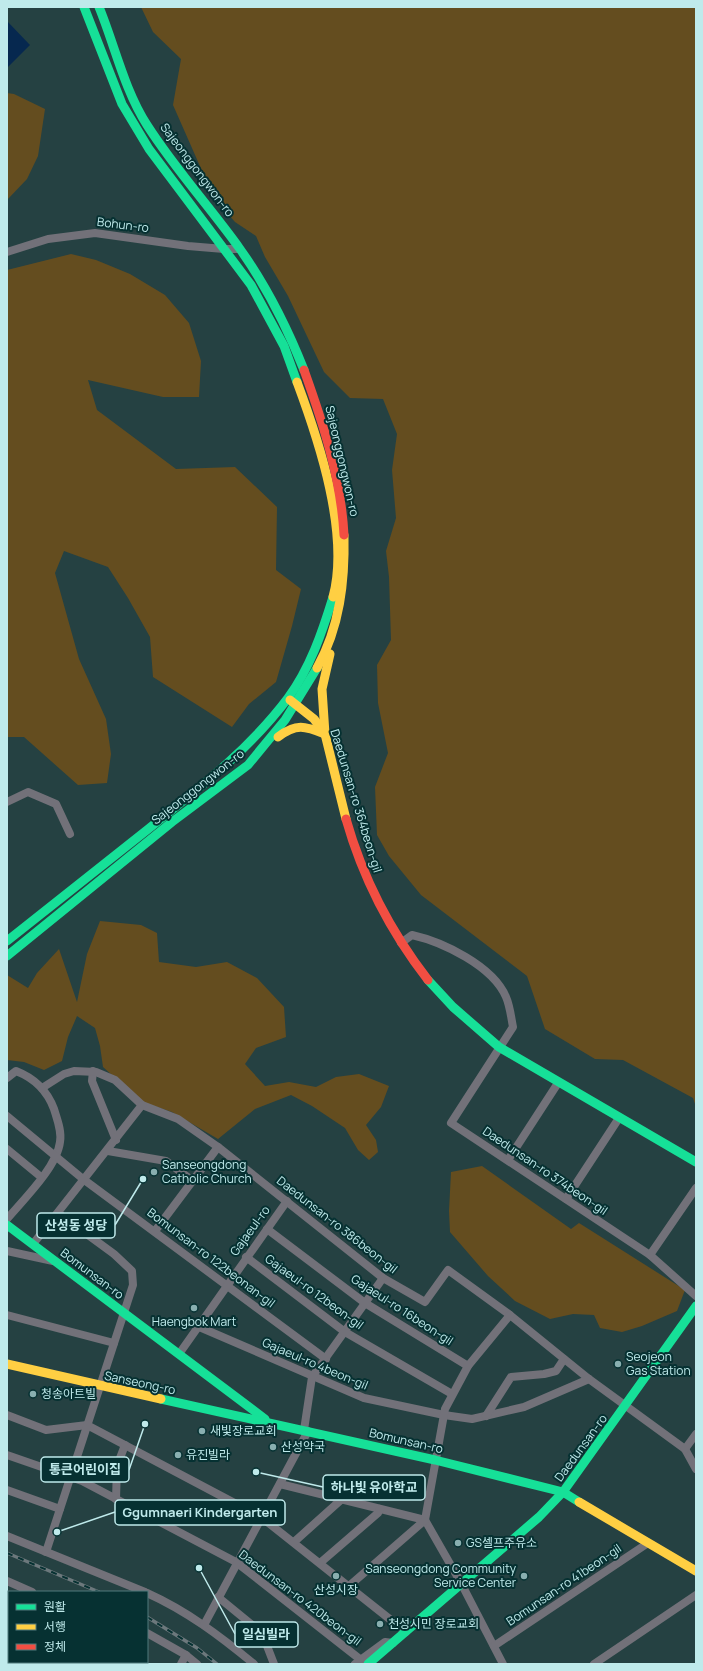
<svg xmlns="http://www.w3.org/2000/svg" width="703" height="1671" font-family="Manrope,'Noto Sans KR',sans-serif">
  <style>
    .green { fill: #644d1f }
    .water { fill: #06284f }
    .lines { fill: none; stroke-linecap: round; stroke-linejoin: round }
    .street { stroke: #727179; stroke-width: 8 }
    .fast { stroke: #16e098; stroke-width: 9 }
    .slow { stroke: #ffcf43; stroke-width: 9 }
    .jam { stroke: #f24e42; stroke-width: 9 }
    .rail-casing { stroke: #6c787c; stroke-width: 3.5 }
    .rail { stroke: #063132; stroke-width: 2; stroke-dasharray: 6; stroke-linecap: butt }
    .poi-dot { fill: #89afb0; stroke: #063132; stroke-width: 1.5 }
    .labels { text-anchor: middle; stroke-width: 4; stroke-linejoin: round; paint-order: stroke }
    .street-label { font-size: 12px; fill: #bfeaeb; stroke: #063132 }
    .poi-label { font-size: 12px; fill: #bfeaeb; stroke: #063132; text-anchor: start }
    .leader { fill: none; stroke: #bfeaeb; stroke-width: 1.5 }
    .callout-dot { fill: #bfeaeb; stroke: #063132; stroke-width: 1.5 }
    .callout { fill: #063132; stroke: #bfeaeb; stroke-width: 1.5 }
    .callout-label { font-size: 13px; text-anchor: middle; font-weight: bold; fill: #bfeaeb }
  </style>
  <rect width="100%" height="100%" fill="#254142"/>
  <!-- green -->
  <g class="green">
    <polygon points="141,7 696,7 696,1107 693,1098 623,1060 595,1059 545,1029 527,976 421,895 389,856 377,835 375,787 388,753 378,703 377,665 391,640 389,577 386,551 396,518 392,470 397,434 383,399 350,398 324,372 288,296 265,257 256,236 235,222 214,198 173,105 181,59 153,32"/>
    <polygon points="7,93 14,94 45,109 38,156 27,179 7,200"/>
    <polygon points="71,254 96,260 130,274 165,295 189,323 201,361 199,397 163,397 88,380 97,410 176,469 235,467 277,507 276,570 301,589 292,626 276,682 249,704 232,727 153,677 150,637 128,598 108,567 64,551 55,573 79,659 106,719 111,754 107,783 78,785 24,737 7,737 7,270"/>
    <polygon points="100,921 141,925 157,933 159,962 196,967 227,962 257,978 284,1007 286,1037 256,1048 245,1064 265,1086 289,1082 316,1087 336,1077 359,1074 389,1086 381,1107 366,1125 376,1140 378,1152 369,1160 358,1150 345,1128 312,1106 291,1095 255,1109 218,1139 172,1112 142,1102 103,1067 100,1046 95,1028 77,1016 68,1037 62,1061 44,1070 24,1062 7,1060 7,975 28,988 37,973 59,949 77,1002 87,954"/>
    <polygon points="482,1166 571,1229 579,1223 685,1290 677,1311 642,1326 622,1332 600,1328 594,1315 573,1314 550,1319 515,1301 488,1276 450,1232 449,1211 451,1172"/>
  </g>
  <!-- water -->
  <polygon class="water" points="7,21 30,45 7,68"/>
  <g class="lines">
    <!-- street -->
    <g class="street">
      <polyline points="7,252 48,239 95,233 188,246 224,249 239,249"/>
      <polyline points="7,802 28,792 56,804 70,834"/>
      <path d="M401,943L412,935C443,942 493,966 506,997C510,1006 511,1017 513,1027L451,1123L650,1255L696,1296"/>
      <polyline points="93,1071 92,1081 116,1140"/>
      <path d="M7,1078L16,1071C34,1078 47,1090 54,1109C57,1119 62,1131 60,1142C57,1167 23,1200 7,1219"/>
      <polyline points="42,1088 64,1074 74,1071 96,1072 115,1080 142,1105 178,1119 218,1147 383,1278 425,1302 448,1270 510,1315 589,1379 685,1449 696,1469"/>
      <polyline points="7,1116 83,1179 326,1359"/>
      <polyline points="7,1149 41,1177"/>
      <polyline points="108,1151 166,1161 193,1181"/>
      <polyline points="508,1160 558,1083"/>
      <polyline points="566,1199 619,1118"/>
      <polyline points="267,1229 365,1303 468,1366"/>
      <polyline points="155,1231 218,1147"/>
      <polyline points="33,1244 142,1105"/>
      <polyline points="7,1251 53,1261"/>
      <polyline points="650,1255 696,1188"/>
      <polyline points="246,1257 345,1332 452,1394"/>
      <polyline points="7,1315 114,1343"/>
      <polyline points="197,1326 364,1398 444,1415 472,1419 524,1407 589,1379"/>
      <polyline points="179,1354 287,1201"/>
      <polyline points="7,1415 46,1430 87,1425 261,1517 406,1632"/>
      <polyline points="486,1416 511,1377 544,1374 556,1371 564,1359"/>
      <polyline points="304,1430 312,1377 383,1278"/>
      <polyline points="685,1449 696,1434"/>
      <polyline points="7,1455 82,1481 236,1562 361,1660"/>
      <polyline points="280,1484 425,1520 461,1583 503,1664"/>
      <polyline points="7,1490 60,1509"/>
      <polyline points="116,1499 117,1466 125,1445"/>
      <polyline points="7,1536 145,1592"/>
      <polyline points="294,1542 342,1499"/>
      <polyline points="46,1552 133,1285 132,1271 114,1254 58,1213"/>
      <polyline points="320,1563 378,1513 380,1509"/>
      <polyline points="7,1581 32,1592"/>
      <polyline points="349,1586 425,1520 445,1409 468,1366 510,1315"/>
      <path d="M147,1593C187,1611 220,1636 254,1664"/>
      <polyline points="218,1597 262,1633 274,1664"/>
      <polyline points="204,1625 308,1431"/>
      <polyline points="147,1633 186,1655 197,1664"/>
      <polyline points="494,1646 648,1543"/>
      <polyline points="17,1664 18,1662"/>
      <polyline points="113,1664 114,1662"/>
      <polyline points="181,1664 186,1655"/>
      <polyline points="355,1664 385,1642 393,1643"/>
      <polyline points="594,1664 696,1595"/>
    </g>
    <!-- fast -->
    <g class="fast">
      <polyline points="84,7 122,104 149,149 251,285 284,346 297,382"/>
      <path d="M99,7C115,46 124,89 147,125C175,169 210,207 240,249C267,287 287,327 304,370"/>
      <path d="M7,941C54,904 100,867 147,830C197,790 249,750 288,698C310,668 322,633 333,597"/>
      <polyline points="7,956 172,822 248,765 285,720 317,668"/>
      <polyline points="428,980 453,1007 499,1047 696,1162"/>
      <polyline points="7,1225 265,1419"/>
      <polyline points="161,1399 435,1460 563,1492 579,1502"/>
      <polyline points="368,1664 539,1517 563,1492 696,1306"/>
    </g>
    <!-- slow -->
    <g class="slow">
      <path d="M297,382C319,441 350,534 333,597"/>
      <path d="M317,668C340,627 345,581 344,535"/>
      <polyline points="290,700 314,719 325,734 346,819"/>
      <path d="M278,737C296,723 305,726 325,734L322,689L330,654"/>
      <polyline points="7,1364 161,1399"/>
      <polyline points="579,1502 696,1571"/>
    </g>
    <!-- jam -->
    <g class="jam">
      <path d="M304,370C323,423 341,478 344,535"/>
      <path d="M346,819C363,879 390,931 428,980"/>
    </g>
    <!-- rail casing -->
    <g class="rail-casing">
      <g id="rail">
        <polyline points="7,1553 99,1592"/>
        <polyline points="147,1617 197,1648 217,1664"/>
      </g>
    </g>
    <!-- rail -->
    <use href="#rail" class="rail"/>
  </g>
  <!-- markers -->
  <g class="poi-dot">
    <circle cx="154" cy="1172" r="4"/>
    <circle cx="194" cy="1308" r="4"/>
    <circle cx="618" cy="1364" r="4"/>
    <circle cx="33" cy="1394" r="4"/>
    <circle cx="202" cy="1431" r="4"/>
    <circle cx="273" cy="1447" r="4"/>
    <circle cx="178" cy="1455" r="4"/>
    <circle cx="458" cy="1543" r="4"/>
    <circle cx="336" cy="1576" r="4"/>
    <circle cx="524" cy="1576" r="4"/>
    <circle cx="380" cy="1624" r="4"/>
  </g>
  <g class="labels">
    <!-- street labels -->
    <g class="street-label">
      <text transform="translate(197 170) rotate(53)" y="4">Sajeonggongwon-ro</text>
      <text transform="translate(123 225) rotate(7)" y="4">Bohun-ro</text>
      <text transform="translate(342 461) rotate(77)" y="4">Sajeonggongwon-ro</text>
      <text transform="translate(198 787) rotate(-38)" y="4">Sajeonggongwon-ro</text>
      <text transform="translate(356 801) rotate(73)" y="4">Daedunsan-ro 364beon-gil</text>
      <text transform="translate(545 1171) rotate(34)" y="4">Daedunsan-ro 374beon-gil</text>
      <text transform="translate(337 1225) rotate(38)" y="4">Daedunsan-ro 386beon-gil</text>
      <text transform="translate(250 1231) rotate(-54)" y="4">Gajaeul-ro</text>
      <text transform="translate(211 1258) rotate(37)" y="4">Bomunsan-ro 122beonan-gil</text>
      <text transform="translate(92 1274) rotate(37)" y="4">Bomunsan-ro</text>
      <text transform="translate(314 1292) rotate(36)" y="4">Gajaeul-ro 12beon-gil</text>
      <text transform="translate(402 1310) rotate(33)" y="4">Gajaeul-ro 16beon-gil</text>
      <text transform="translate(315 1364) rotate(23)" y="4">Gajaeul-ro 4beon-gil</text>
      <text transform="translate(140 1383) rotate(12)" y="4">Sanseong-ro</text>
      <text transform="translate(406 1441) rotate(13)" y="4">Bomunsan-ro</text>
      <text transform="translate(581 1448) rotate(-54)" y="4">Daedunsan-ro</text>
      <text transform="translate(564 1585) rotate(-34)" y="4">Bomunsan-ro 41beon-gil</text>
      <text transform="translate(300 1598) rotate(37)" y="4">Daedunsan-ro 420beon-gil</text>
    </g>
    <!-- poi labels -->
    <g class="poi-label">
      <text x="162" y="1169">Sanseongdong<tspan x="162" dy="14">Catholic Church</tspan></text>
      <text x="194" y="1326" text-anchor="middle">Haengbok Mart</text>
      <text x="626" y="1361">Seojeon<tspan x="626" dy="14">Gas Station</tspan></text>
      <text x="41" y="1398">청송아트빌</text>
      <text x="210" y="1435">새빛장로교회</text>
      <text x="281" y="1451">산성약국</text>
      <text x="186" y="1459">유진빌라</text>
      <text x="466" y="1547">GS셀프주유소</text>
      <text x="516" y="1573" text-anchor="end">Sanseongdong Community<tspan x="516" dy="14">Service Center</tspan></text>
      <text x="336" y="1594" text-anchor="middle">산성시장</text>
      <text x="388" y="1628">천성시민 장로교회</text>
    </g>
  </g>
  <!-- callouts -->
  <path class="leader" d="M143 1179L115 1225M145 1424L129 1470M256 1472L323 1487M57 1532L115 1512M199 1568L235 1634"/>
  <g class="callout-dot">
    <circle cx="143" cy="1179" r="4"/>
    <circle cx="145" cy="1424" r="4"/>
    <circle cx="256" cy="1472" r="4"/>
    <circle cx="57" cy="1532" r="4"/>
    <circle cx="199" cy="1568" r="4"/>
  </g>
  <g class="callout">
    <rect x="37" y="1213" width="78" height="25" rx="4"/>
    <rect x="41" y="1457" width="88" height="25" rx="4"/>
    <rect x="323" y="1475" width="102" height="25" rx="4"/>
    <rect x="115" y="1500" width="170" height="25" rx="4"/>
    <rect x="235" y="1622" width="63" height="25" rx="4"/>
  </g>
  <g class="callout-label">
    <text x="76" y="1230">산성동 성당</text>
    <text x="85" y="1474">통큰어린이집</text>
    <text x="374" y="1492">하나빛 유아학교</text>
    <text x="200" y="1517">Ggumnaeri Kindergarten</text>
    <text x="266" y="1639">일심빌라</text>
  </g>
  <!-- border -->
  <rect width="703" height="1671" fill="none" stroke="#bfeaeb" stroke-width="16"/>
  <!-- legend -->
  <rect x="8" y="1591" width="140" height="72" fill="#063132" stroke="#507b7c"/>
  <rect x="16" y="1604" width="20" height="6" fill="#16e098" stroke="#507b7c"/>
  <text x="44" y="1611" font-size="12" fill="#bfeaeb">원활</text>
  <rect x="16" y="1624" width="20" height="6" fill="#ffcf43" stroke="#507b7c"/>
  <text x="44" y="1631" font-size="12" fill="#bfeaeb">서행</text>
  <rect x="16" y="1644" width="20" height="6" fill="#f24e42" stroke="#507b7c"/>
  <text x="44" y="1651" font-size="12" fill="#bfeaeb">정체</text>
</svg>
